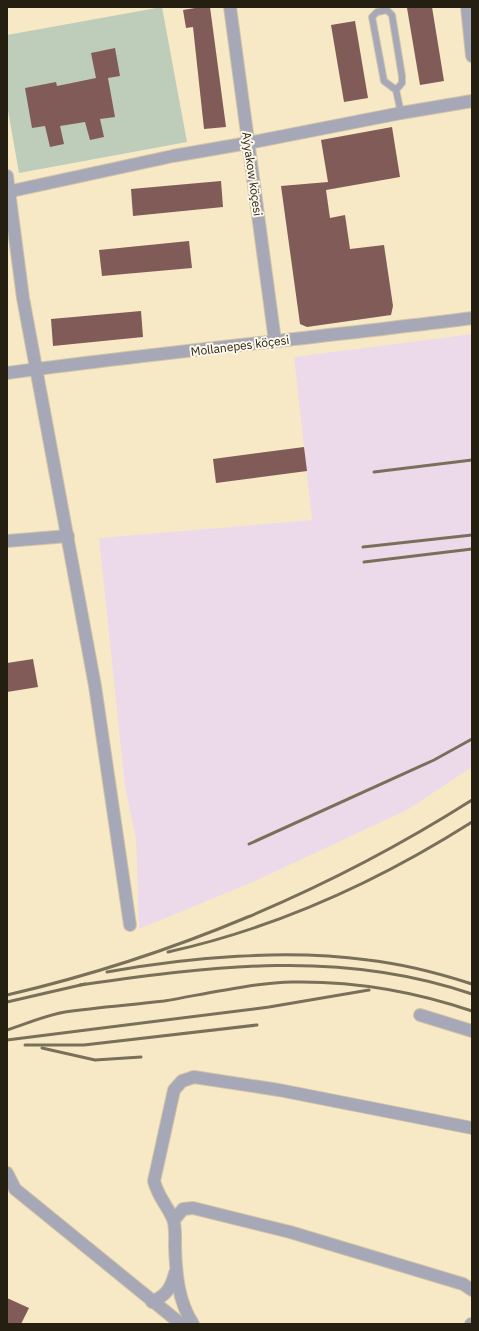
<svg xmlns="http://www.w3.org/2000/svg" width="479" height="1331" font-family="'IBM Plex Sans',sans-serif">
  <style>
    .industrial { fill: #ecdaea }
    .green { fill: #becdba }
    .building { fill: #805b58 }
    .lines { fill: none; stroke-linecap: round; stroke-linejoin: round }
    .lane-casing { stroke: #d2c5a6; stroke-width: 8 }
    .street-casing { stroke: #d2c5a6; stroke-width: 14 }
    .lane { stroke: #a6a8b7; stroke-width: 6 }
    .street { stroke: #a6a8b7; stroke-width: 12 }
    .rail { stroke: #79705a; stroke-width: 3 }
    .labels { text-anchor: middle; stroke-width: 4; stroke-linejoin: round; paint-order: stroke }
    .street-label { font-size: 12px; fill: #251f12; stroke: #fdf7e9 }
  </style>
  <rect width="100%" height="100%" fill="#f8e9c6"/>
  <!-- industrial -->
  <polygon class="industrial" points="472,334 472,767 407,810 253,882 139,929 136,839 125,787 99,538 312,520 294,357"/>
  <!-- green -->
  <polygon class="green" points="162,7 187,142 19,173 7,105 7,35"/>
  <!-- building -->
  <g class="building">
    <polygon points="201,7 210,7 226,127 204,129 193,27 186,28 183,10"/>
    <polygon points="415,7 432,7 444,81 420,85 407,8"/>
    <polygon points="355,21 368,98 344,102 331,25"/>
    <polygon points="115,48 120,76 108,78 115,117 100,119 104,137 90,140 85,122 60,126 64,144 50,147 45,126 32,128 25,88 56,82 57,86 96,78 91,53"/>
    <polygon points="392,127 400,177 326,190 330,218 345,215 350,249 384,245 393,306 391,315 307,327 300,324 281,186 328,182 321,140"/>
    <polygon points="221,181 223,207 133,216 131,189"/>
    <polygon points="189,241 192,268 102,276 99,250"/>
    <polygon points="141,311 143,337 53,346 51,319"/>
    <polygon points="304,447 307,471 216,483 213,459"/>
    <polygon points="33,659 38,687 7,692 7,663"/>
    <polygon points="7,1298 29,1308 21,1324 7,1324"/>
  </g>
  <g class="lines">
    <!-- lane casing -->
    <g class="lane-casing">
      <polyline id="lane" points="396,90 402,83 402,76 392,15 387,10 377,12 372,17 384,81 396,90 401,113"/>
    </g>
    <!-- street casing -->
    <g class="street-casing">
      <g id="street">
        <polyline points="230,7 275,341"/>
        <polyline points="467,7 472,56"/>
        <polyline points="7,176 23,298 95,686 130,925"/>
        <polyline points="7,192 173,156 248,143 401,113 472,101"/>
        <path d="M7,373C162,352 317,338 472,318"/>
        <polyline points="7,541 68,536"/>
        <polyline points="420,1015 472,1031"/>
        <polyline points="7,1173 15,1189 181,1324"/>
        <polyline points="174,1220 183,1209 193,1208 290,1232 463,1284 472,1290"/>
        <path d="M152,1302C166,1295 171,1289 175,1273"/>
        <path d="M193,1324C178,1301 176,1274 175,1247C175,1239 176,1227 173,1219C167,1205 158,1197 154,1181L174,1090L182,1081L194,1077L279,1090L472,1128"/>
        <polyline points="471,1324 472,1324"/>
      </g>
    </g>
    <!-- lane -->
    <use href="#lane" class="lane"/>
    <!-- street -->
    <use href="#street" class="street"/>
    <!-- rail -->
    <g class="rail">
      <polyline points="374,472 472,460"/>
      <polyline points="363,547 472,535"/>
      <polyline points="364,562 472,549"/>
      <polyline points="249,844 434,760 472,739"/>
      <path d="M168,952C276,928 379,881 472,822"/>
      <path d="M107,972C189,957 286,949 368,960C404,964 438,973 472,984"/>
      <path d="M80,985C214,966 341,949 472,994"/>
      <path d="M7,995C171,957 330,890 472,800"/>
      <polyline points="7,1002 85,984"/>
      <path d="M7,1030C26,1024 46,1015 65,1012C98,1007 131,1005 164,1001C205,994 252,983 293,982C353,981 416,992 472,1011"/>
      <polyline points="7,1040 269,1007 369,990"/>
      <polyline points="25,1045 84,1045 257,1025"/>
      <polyline points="42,1048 95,1060 141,1057"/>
    </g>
  </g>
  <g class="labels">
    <!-- street labels -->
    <g class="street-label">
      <text transform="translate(252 174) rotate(82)" y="4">Aýyakow köçesi</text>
      <text transform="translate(240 346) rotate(-7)" y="4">Mollanepes köçesi</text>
    </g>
  </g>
  <!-- border -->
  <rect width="479" height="1331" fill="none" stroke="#251f12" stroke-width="16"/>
</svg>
